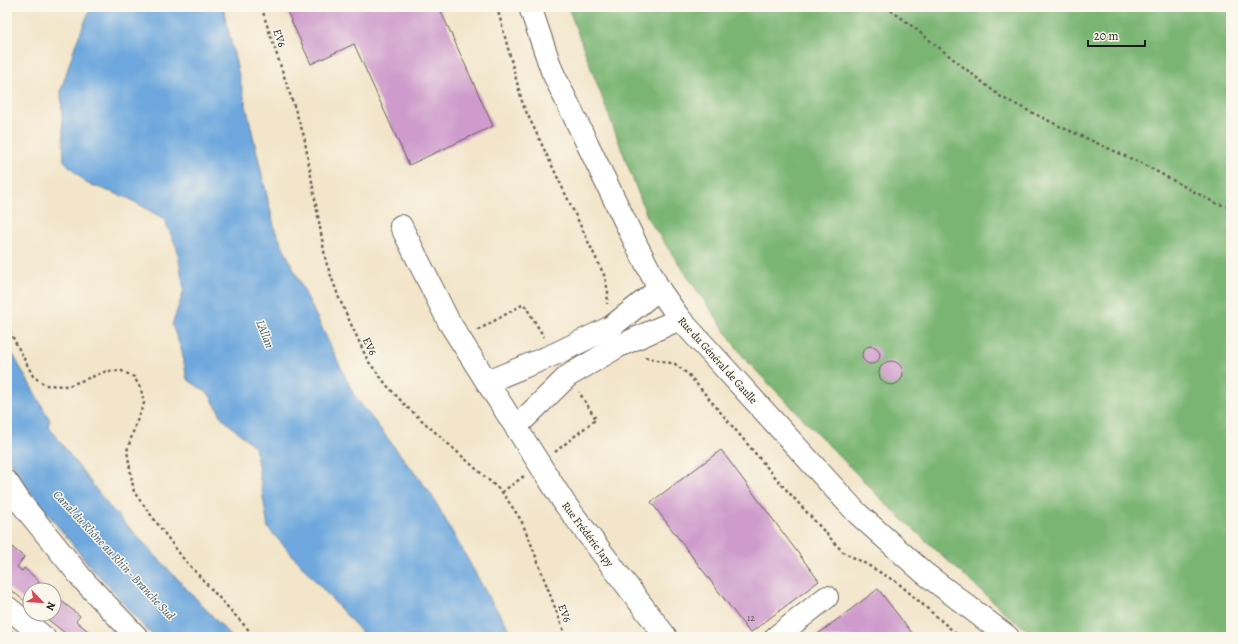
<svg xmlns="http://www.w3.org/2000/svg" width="1238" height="644" font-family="Alegreya,serif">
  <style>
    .forest { fill: #7ab573; stroke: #4b6848 }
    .water { fill: #6da7dd; stroke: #44627c }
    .building { fill: #ce9bcc }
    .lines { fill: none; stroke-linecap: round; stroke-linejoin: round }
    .minor-casing { stroke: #676259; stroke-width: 24 }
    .major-casing { stroke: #676259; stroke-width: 24 }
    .path { stroke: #676259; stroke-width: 2.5; stroke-dasharray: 3 3; stroke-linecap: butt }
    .minor { stroke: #fff; stroke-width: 22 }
    .major { stroke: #fff; stroke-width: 22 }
    .labels { text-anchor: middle; stroke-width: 3; stroke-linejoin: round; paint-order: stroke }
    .number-label { font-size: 9px; fill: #483c48 }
    .street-label { font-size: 11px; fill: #1c1c1c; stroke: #fbf7ec }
    .water-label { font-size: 12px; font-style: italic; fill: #405b73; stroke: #fbf7ec }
  </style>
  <rect width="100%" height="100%" fill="#fbf7ec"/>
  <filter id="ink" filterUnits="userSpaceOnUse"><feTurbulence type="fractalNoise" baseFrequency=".025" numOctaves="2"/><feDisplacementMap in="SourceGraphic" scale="8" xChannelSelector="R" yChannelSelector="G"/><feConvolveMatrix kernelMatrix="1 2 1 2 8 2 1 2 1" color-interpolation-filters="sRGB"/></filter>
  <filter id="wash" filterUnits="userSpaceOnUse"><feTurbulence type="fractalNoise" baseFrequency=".012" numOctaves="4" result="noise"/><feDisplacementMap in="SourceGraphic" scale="16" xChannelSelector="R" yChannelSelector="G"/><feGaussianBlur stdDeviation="0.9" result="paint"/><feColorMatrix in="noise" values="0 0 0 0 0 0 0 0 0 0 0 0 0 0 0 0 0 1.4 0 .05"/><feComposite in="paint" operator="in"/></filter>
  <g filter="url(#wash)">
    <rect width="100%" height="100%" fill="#f2e5ca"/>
    <!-- forest -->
    <polygon class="forest" points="568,7 1231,7 1231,637 1037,637 1012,619 888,506 744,358 648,219"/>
    <!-- water -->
    <g class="water">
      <polygon points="91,7 223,7 275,230 354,395 431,494 491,601 515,637 366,637 268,528 255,447 223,419 209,394 187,379 182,351 172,325 184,290 177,248 164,219 128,198 86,183 64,161 61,90 75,46"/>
      <polygon points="7,344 50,420 48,426 108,505 232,637 154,637 131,613 113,590 94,571 31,493 7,456"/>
    </g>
    <g id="blocks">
      <!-- building -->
      <g class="building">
        <polygon points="285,7 439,7 493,126 409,165 354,44 311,64"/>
        <circle cx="871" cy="355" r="9"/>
        <circle cx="891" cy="373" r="12"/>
        <polygon points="721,450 819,581 750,633 651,502"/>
        <polygon points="7,543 24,557 17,567 22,571 24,568 39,581 38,583 47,590 30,590 30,605 7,587"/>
        <polygon points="878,589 915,637 814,637"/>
        <polygon points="54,595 80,616 76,621 95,637 70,637 41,614 54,614"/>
        <polygon points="7,627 19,637 7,637"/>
      </g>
    </g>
  </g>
  <g filter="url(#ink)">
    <use href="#blocks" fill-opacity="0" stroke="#676259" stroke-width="1"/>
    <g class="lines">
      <!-- minor casing -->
      <g class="minor-casing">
        <g id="minor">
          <polyline points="401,226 449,322 487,382 565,504 666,637"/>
          <polyline points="487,382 555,354 611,327 659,289"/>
          <polyline points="516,427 568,376 619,346 680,319"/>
          <polyline points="7,482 21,503 84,581 137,637"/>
          <polyline points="776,637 827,597"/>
        </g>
      </g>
      <!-- major casing -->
      <g class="major-casing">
        <g id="major">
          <polyline points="530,7 552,71 636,244 659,289 680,319 857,513 923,572 1008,637"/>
          <polyline points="7,607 44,637"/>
        </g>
      </g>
      <!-- path -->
      <g class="path">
        <polyline points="263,7 264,16 304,136 326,262 339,298 368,361 389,388 408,408 502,492 521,520 530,541 566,637"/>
        <polyline points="497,7 523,105 605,277 608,292 607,304"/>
        <polyline points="886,7 908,23 1001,97 1057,125 1143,164 1215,203 1231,207"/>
        <polyline points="7,326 33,376 45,385 68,386 107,371 122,371 134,377 141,389 144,403 135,426 127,451 134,492 182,557 255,637"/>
        <polyline points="478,330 524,304 544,337"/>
        <polyline points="645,357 675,364 689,375 782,485 843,552 866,564 898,583 960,637"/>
        <polyline points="555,452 596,419 579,392"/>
        <polyline points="502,492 524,476"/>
      </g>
      <!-- minor -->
      <use href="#minor" class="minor"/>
      <!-- major -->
      <use href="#major" class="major"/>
    </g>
  </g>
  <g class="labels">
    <!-- number labels -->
    <g class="number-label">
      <text x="751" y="621">12</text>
    </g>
    <!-- street labels -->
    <g class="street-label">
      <text transform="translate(280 38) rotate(72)" y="4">EV6</text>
      <text transform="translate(370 346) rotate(64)" y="4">EV6</text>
      <text transform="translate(718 360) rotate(48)" y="4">Rue du Général de Gaulle</text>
      <text transform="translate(588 534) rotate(53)" y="4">Rue Frédéric Japy</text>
      <text transform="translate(565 613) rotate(70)" y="4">EV6</text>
    </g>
    <!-- water labels -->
    <g class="water-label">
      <text transform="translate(265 334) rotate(69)" y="4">L'Allan</text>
      <text transform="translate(114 555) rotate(47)" y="4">Canal du Rhône au Rhin - Branche Sud</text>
    </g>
  </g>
  <!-- margin -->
  <rect width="1238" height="644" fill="none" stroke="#fbf7ec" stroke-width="24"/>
  <!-- north arrow -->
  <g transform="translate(42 602) rotate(115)"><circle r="19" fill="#fbf7ec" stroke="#a29f99"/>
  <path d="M0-3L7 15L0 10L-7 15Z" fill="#d1495b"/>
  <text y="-6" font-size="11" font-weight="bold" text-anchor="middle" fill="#1c1c1c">N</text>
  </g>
  <!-- scale -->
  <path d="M1088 40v6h57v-6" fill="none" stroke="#1c1c1c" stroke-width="2"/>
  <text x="1094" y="40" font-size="12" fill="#1c1c1c" stroke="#fbf7ec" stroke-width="3" paint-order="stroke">20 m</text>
</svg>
